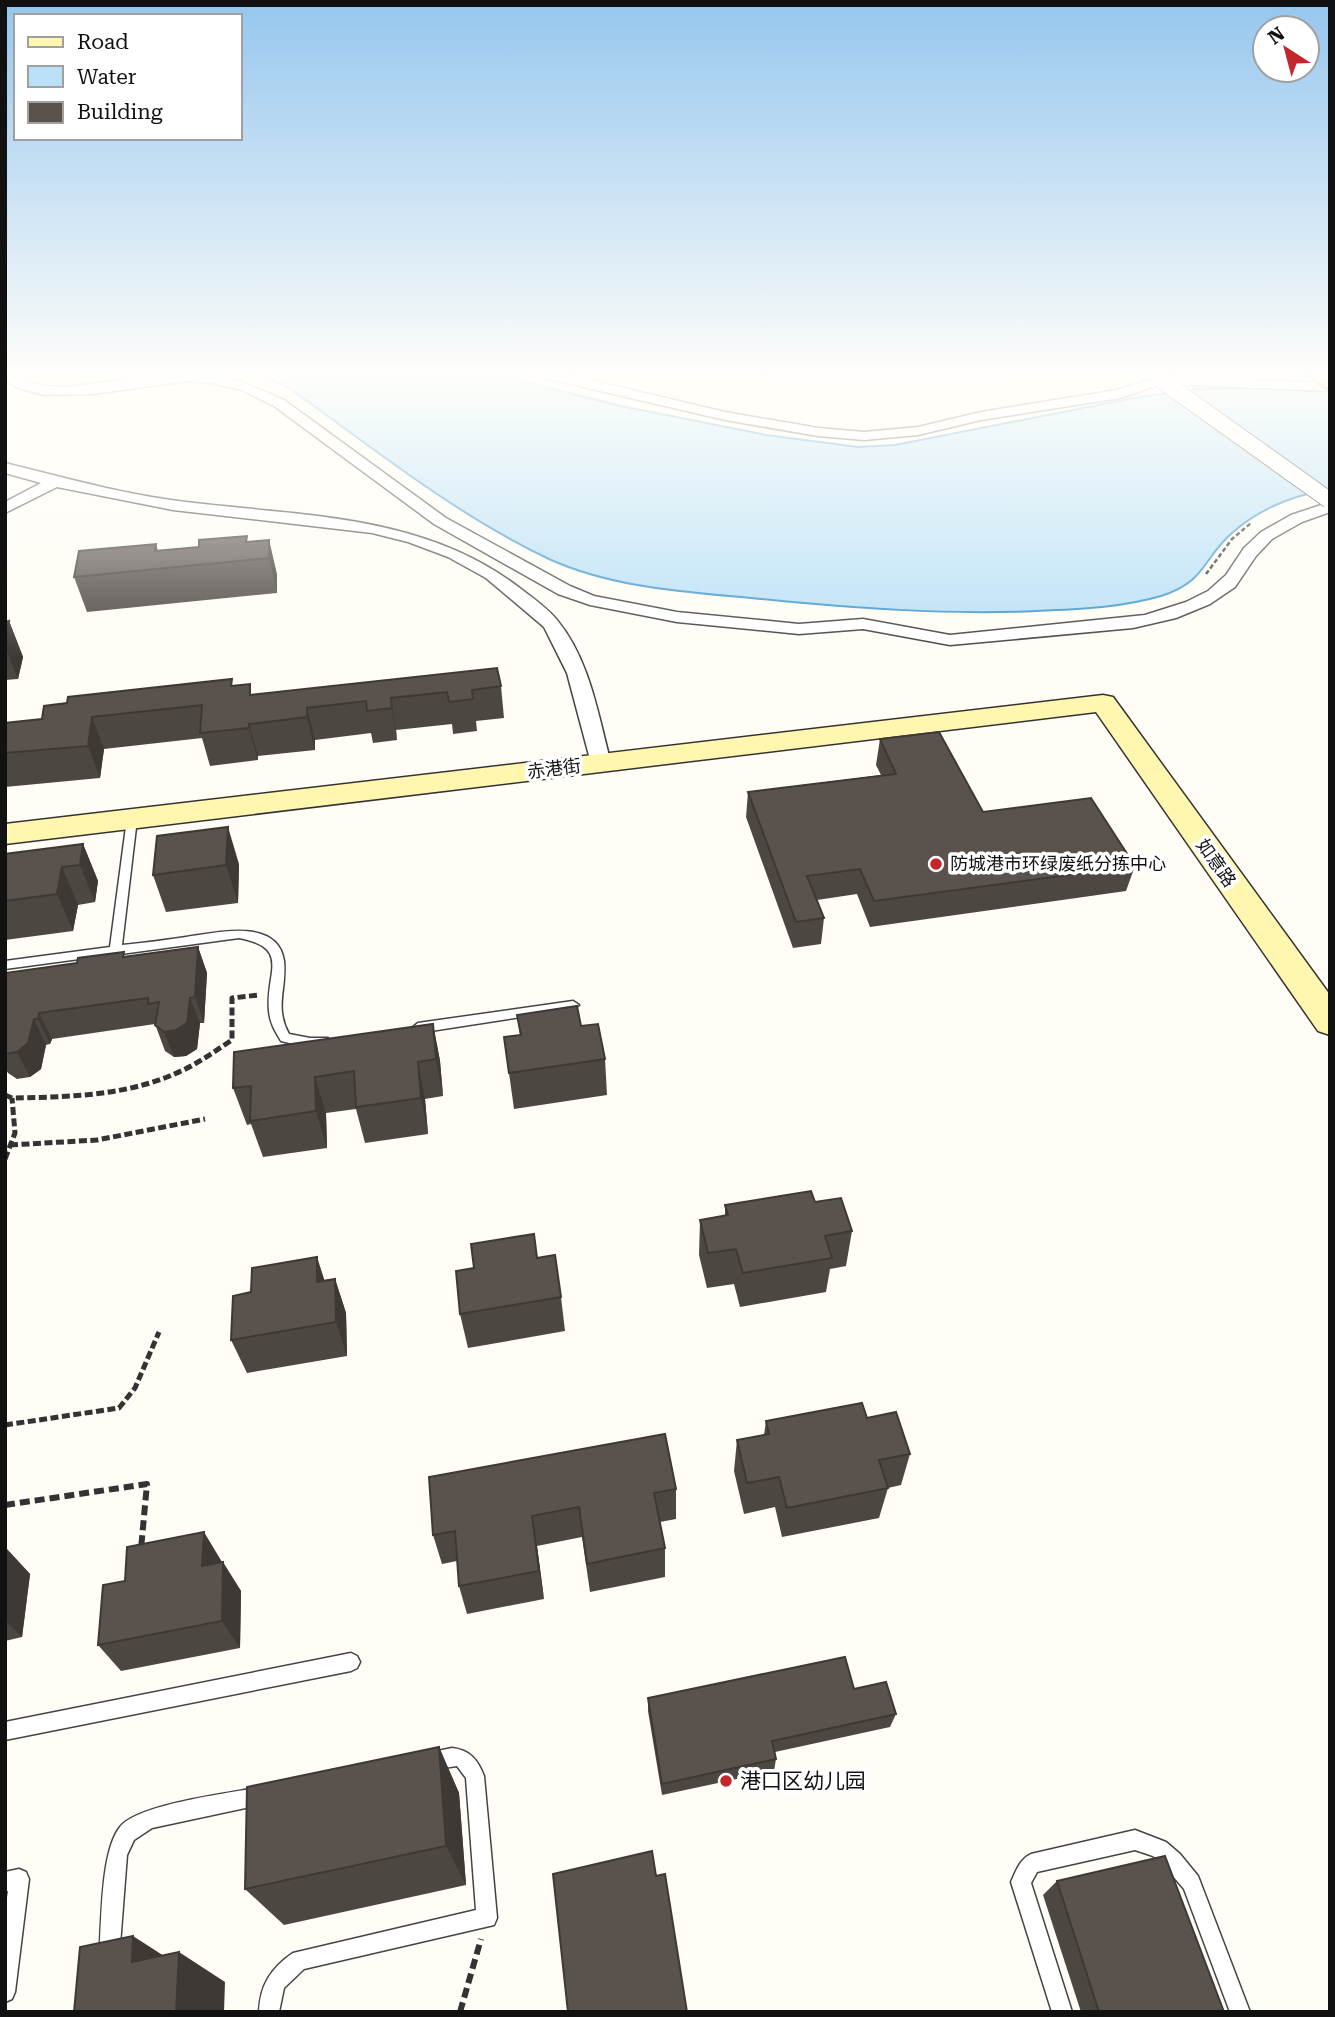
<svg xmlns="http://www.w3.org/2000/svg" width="1335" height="2017" font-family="'Roboto Serif','Noto Sans SC',serif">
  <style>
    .water { fill: #b9e0f7; stroke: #3f96cf; stroke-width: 2 }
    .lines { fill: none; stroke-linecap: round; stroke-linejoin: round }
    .lane-casing { stroke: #444; stroke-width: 3 }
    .street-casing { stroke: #444; stroke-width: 3 }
    .secondary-casing { stroke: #333; stroke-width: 3 }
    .path-far2 { stroke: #333; stroke-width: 2.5; stroke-dasharray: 4.5 2.5; stroke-linecap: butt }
    .path-far1 { stroke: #333; stroke-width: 5; stroke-dasharray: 8 3.5; stroke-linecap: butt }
    .path { stroke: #333; stroke-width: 6; stroke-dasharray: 10 5; stroke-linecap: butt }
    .lane { fill: #fff; fill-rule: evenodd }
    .street { fill: #fff; fill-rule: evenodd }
    .secondary { fill: #fff6b0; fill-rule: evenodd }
    .rail { stroke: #c4262e; stroke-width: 3.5 }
    .street-bridge-casing { stroke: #444; stroke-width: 18; stroke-linecap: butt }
    .street-bridge { stroke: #fff; stroke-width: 16 }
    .wall { fill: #4d4742 }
    .shaded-wall { fill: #3f3936 }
    .building { fill: #5a524d; stroke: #3f3936; stroke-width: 2 }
    .poi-dot { fill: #c4262e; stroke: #fff; stroke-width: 2.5 }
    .labels { text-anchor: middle; stroke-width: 7; stroke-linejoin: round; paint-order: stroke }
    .street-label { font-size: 18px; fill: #111; stroke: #fff }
    .poi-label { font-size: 18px; fill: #111; stroke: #fff; text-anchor: start }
    .near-poi-label { font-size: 21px; fill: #111; stroke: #fff; text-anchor: start }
  </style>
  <rect width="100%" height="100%" fill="#fffdf5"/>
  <!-- water -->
  <path class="water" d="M258,375H498L621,406L766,435L858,447L895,445L1139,397L1197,389L1330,388V489C1295,495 1259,509 1232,533C1202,559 1207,581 1161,596C1120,608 1078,609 1036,611C944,615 853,608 761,599C690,592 615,589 549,559C454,514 371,446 286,386Z"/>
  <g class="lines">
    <!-- lane casing -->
    <g class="lane-casing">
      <g id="lane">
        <path d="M132,816L137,819L122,945C144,943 165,940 186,937C215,933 278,917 284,961C287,988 274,1007 289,1034L310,1038H328L330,1041L328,1044L310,1048L281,1041C275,1031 270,1023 269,1011C265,973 292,948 239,938L121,954L119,961H111L109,955L5,969V961L110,947L127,819Z"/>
        <polygon points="573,1001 579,1005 573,1009 418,1033 412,1028 418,1023"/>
        <polygon points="351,1653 357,1656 360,1662 357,1668 351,1671 5,1740 5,1722"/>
        <path d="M452,1748C470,1750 478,1760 484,1776L497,1918L494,1925L304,1969L284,1988L279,2012H259C260,1985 271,1968 293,1953L476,1910L466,1778L457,1766L430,1770L423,1768L421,1761L423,1754Z"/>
        <path d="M262,1787L269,1789L271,1796L269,1803L152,1828L134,1840L127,1855L119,1958L116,1965L109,1968L102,1965L99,1958C102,1925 100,1852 120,1827C138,1804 231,1793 262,1787Z"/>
        <path d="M1135,1830L1166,1842L1180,1854L1198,1876L1250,2012H1230L1184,1889L1166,1868L1153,1856L1135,1850L1037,1872L1031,1883L1072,2012H1052L1011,1882C1016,1871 1020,1859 1031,1854Z"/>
        <polygon points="19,1869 26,1872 29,1879 15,1992 12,1999 5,2002 5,1910 8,1891 5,1892 5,1872"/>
      </g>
    </g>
    <!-- street casing -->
    <g class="street-casing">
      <g id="street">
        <polygon points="5,375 16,375 28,382 44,386 68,387 160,375 216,375 240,381 284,400 446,518 570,586 594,596 677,612 799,624 863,619 950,635 1145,615 1186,602 1208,591 1226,575 1244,548 1261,532 1291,515 1330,502 1330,512 1302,522 1272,539 1256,556 1235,587 1210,604 1176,618 1133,628 950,645 863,629 799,634 677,622 590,605 558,594 434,524 274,406 242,390 212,383 188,381 93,394 44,395 18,388 5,380"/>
        <polygon points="543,375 569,375 725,412 818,428 864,432 918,427 981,412 1117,390 1161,376 1330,383 1330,391 1162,384 1120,398 981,420 918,435 864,440 818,436 725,420 545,378"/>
        <path d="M5,463C61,477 115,492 171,500C292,517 420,510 521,589C533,598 547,608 557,620C590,660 598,715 611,763L608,767H594L591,763L567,673L544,627L486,578L448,557L408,542L372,533L173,510L57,487L5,513V502L41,483L5,473Z"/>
      </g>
    </g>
    <!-- secondary casing -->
    <g class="secondary-casing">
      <polygon id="secondary" points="1103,695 1113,697 1330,995 1330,1035 1318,1031 1096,712 5,844 5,824"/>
    </g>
    <!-- path-far2 -->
    <polyline class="path-far2" points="1206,574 1232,539 1251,523"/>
    <!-- path-far1 -->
    <g class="path-far1">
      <path d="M5,1095L12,1098C69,1097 129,1096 181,1071C199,1063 215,1051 232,1040V998L259,995"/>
      <polyline points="10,1145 97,1140 205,1119"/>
      <polyline points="5,1159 15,1133 12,1098"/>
      <polyline points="5,1425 119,1408 135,1388 159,1332"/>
    </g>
    <!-- path -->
    <g class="path">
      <polyline points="5,1505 147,1484 141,1549"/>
      <polyline points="460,2012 481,1939"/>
    </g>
    <!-- lane -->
    <use href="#lane" class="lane"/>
    <!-- street -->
    <use href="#street" class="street"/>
    <!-- secondary -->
    <use href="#secondary" class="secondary"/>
    <!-- rail -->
    <polyline class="rail" points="1307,375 1330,391"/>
    <!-- street-bridge casing -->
    <g class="street-bridge-casing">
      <polyline id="street-bridge" points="1161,380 1329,500"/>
    </g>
    <!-- street-bridge -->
    <use href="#street-bridge" class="street-bridge"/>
  </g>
  <!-- wall -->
  <g class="wall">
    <polygon points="269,540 277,575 277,593 87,612 74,577 156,544 158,551"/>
    <polygon points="9,621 23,657 18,679 5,680 5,622"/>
    <polygon points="233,686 253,695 501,686 504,718 476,721 477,731 453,734 452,724 396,730 397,740 373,743 371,733 315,740 315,750 258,756 258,760 210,766 202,738 104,749 100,778 5,787 5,723 42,719"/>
    <polygon points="880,739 983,812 1135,866 1126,891 870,927 857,894 817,900 824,918 821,944 793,948 746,817 748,792 881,775 876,765"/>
    <polygon points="83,844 98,881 95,902 78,905 73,931 5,940 5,854"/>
    <polygon points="239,864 238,903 166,912 153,875"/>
    <polygon points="198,947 207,973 204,1023 200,1023 197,1049 186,1056 174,1057 165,1051 155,1024 52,1039 50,1044 46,1045 41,1069 30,1077 17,1079 8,1073 5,1068 5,973"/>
    <polygon points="517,1015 581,1026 605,1059 607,1095 514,1109 504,1037 520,1035"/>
    <polygon points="433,1024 440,1061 443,1096 425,1099 428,1134 365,1143 356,1109 326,1113 327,1148 263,1157 251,1124 247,1125 233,1088"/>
    <polygon points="815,1202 852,1231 846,1266 830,1269 826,1292 740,1307 734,1284 707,1288 699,1255 700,1220 725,1216 725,1205"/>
    <polygon points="537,1258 561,1297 565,1331 468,1348 460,1314"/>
    <polygon points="335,1279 346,1313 347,1356 247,1373 231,1340 325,1280"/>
    <polygon points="867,1418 910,1454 901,1485 888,1488 879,1518 782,1537 775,1507 744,1514 734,1471 737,1440 764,1435 766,1421"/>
    <polygon points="676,1489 676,1519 660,1522 665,1548 665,1577 590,1592 582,1537 537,1546 544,1599 467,1614 459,1586 457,1561 442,1564 433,1535"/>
    <polygon points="5,1547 30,1574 22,1637 5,1641"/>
    <polygon points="222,1562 241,1591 240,1648 121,1671 98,1645"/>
    <polygon points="854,1689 896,1714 890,1727 775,1752 776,1759 774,1771 662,1795 648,1711 648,1698"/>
    <polygon points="439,1747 459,1793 466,1885 284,1925 245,1889"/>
    <polygon points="1057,1881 1224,2012 1081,2012 1043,1895"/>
  </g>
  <!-- shaded-wall -->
  <g class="shaded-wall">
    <polygon points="269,540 277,575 277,593 269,558"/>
    <polygon points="9,621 23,657 18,679 5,647 5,636"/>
    <polygon points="391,698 396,730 397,740 392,708"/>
    <polygon points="307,708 315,740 315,750 307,717"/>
    <polygon points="92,717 104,749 100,778 88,746"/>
    <polygon points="249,724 258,756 258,760 249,728"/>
    <polygon points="228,827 239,864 238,903 226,865"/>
    <polygon points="83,844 98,881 95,902 80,865"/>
    <polygon points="62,867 78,905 73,931 57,894"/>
    <polygon points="198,947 207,973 204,1023 195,997"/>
    <polygon points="190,998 200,1023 197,1049 186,1056 174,1057 164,1032"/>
    <polygon points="39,1013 52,1039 50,1044 38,1019"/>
    <polygon points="34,1019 46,1045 41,1069 30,1077 17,1052"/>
    <polygon points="433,1024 440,1061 443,1096 436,1059"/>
    <polygon points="418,1062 425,1099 428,1134 421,1098"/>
    <polygon points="315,1077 326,1113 327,1148 316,1111"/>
    <polygon points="317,1257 328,1291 317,1282"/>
    <polygon points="335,1279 346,1313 347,1356 336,1322"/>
    <polygon points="532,1516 537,1546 544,1599 539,1571"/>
    <polygon points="204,1532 222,1562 221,1594 202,1566"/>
    <polygon points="5,1547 30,1574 22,1637 5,1620"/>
    <polygon points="223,1562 241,1591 240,1648 222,1621"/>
    <polygon points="439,1747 459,1793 466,1885 446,1846"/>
    <polygon points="133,1936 178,1965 179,1952 225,1982 224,2012 176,2012 132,1962"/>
  </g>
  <!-- building -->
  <g class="building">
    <polygon points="247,536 246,542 269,540 269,558 74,577 79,551 156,544 155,551 199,547 199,540"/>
    <polygon points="9,621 5,636 5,622"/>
    <polygon points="497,668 501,686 472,690 473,699 449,702 447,692 391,698 392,708 367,711 366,701 307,708 307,717 249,724 249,728 200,733 202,705 92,717 88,746 5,753 5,723 42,719 44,706 67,703 68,697 232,679 231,686 250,684 250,695"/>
    <polygon points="939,732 983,812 1091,798 1135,866 874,901 860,869 807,876 824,918 796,922 748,792 896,774 880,739"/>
    <polygon points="228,827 226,865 153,875 157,836"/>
    <polygon points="83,844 80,865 62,867 57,894 5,901 5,854"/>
    <polygon points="198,947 195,997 190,998 187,1023 176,1030 164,1032 155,1025 159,1002 148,1004 148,998 39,1013 38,1019 34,1019 28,1043 17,1052 5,1054 5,973 77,963 78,958 124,952 123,957"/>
    <polygon points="577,1006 581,1026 598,1024 605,1059 509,1073 504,1037 521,1035 517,1015"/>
    <polygon points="433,1024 436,1059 418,1062 421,1098 356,1107 354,1071 315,1077 316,1111 250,1121 251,1086 233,1088 234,1052"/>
    <polygon points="811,1191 815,1202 841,1198 852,1231 825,1236 832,1258 743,1273 736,1249 708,1253 700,1220 728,1215 725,1205"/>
    <polygon points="534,1234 537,1258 555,1255 561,1297 460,1314 456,1271 474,1268 471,1244"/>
    <polygon points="317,1257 317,1282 335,1279 336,1322 231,1340 233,1296 251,1292 252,1268"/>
    <polygon points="862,1403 867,1418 896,1412 910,1454 879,1460 888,1488 787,1508 779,1477 747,1483 737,1440 769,1434 766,1421"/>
    <polygon points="665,1434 676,1489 654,1493 665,1548 587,1564 579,1507 532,1516 539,1571 459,1586 455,1531 433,1535 429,1477"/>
    <polygon points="204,1532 202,1566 223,1562 222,1621 98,1645 103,1585 125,1581 127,1547"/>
    <polygon points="845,1657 854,1689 886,1682 896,1714 772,1741 776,1759 662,1784 648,1698"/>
    <polygon points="439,1747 446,1846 245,1889 247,1787"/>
    <polygon points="652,1851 656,1876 665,1874 687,2012 568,2012 553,1874"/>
    <polygon points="1165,1856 1224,2012 1099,2012 1057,1881"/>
    <polygon points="133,1936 132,1962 179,1952 176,2012 74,2012 80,1947"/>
  </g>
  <!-- sky -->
  <linearGradient id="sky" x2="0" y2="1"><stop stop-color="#95c6ee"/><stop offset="0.57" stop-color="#fffefa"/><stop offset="1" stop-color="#fffefa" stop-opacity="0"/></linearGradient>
  <rect width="1335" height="658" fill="url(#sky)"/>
  <!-- markers -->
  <g class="poi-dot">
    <circle cx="936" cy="864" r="7"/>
    <circle cx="726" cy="1781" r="7"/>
  </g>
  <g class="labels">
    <!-- street labels -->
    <g class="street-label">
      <text transform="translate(554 769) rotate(-7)" y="6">赤港街</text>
      <text transform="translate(1216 863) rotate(55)" y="6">如意路</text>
    </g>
    <!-- poi labels -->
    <g class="poi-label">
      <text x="950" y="870">防城港市环绿废纸分拣中心</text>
    </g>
    <!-- near-poi labels -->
    <g class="near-poi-label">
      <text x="740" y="1788">港口区幼儿园</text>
    </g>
  </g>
  <!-- border -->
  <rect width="1335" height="2017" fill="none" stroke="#111111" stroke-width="14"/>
  <!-- legend -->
  <rect x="14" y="14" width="228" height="126" fill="#ffffff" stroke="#a0a0a0" stroke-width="2"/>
  <rect x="28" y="37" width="35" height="10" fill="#fff6b0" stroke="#a0a0a0" stroke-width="2"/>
  <text x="77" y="49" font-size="21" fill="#111111">Road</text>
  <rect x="28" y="66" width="35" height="21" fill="#b9e0f7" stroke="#a0a0a0" stroke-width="2"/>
  <text x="77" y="84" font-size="21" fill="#111111">Water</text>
  <rect x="28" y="102" width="35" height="21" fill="#5a524d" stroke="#a0a0a0" stroke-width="2"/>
  <text x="77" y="119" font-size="21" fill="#111111">Building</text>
  <!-- north arrow -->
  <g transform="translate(1286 49) rotate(324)"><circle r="33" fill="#ffffff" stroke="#a0a0a0" stroke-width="2"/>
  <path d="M0-5L12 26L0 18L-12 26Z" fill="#c4262e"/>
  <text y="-10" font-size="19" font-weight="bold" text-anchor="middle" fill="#111111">N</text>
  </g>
</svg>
